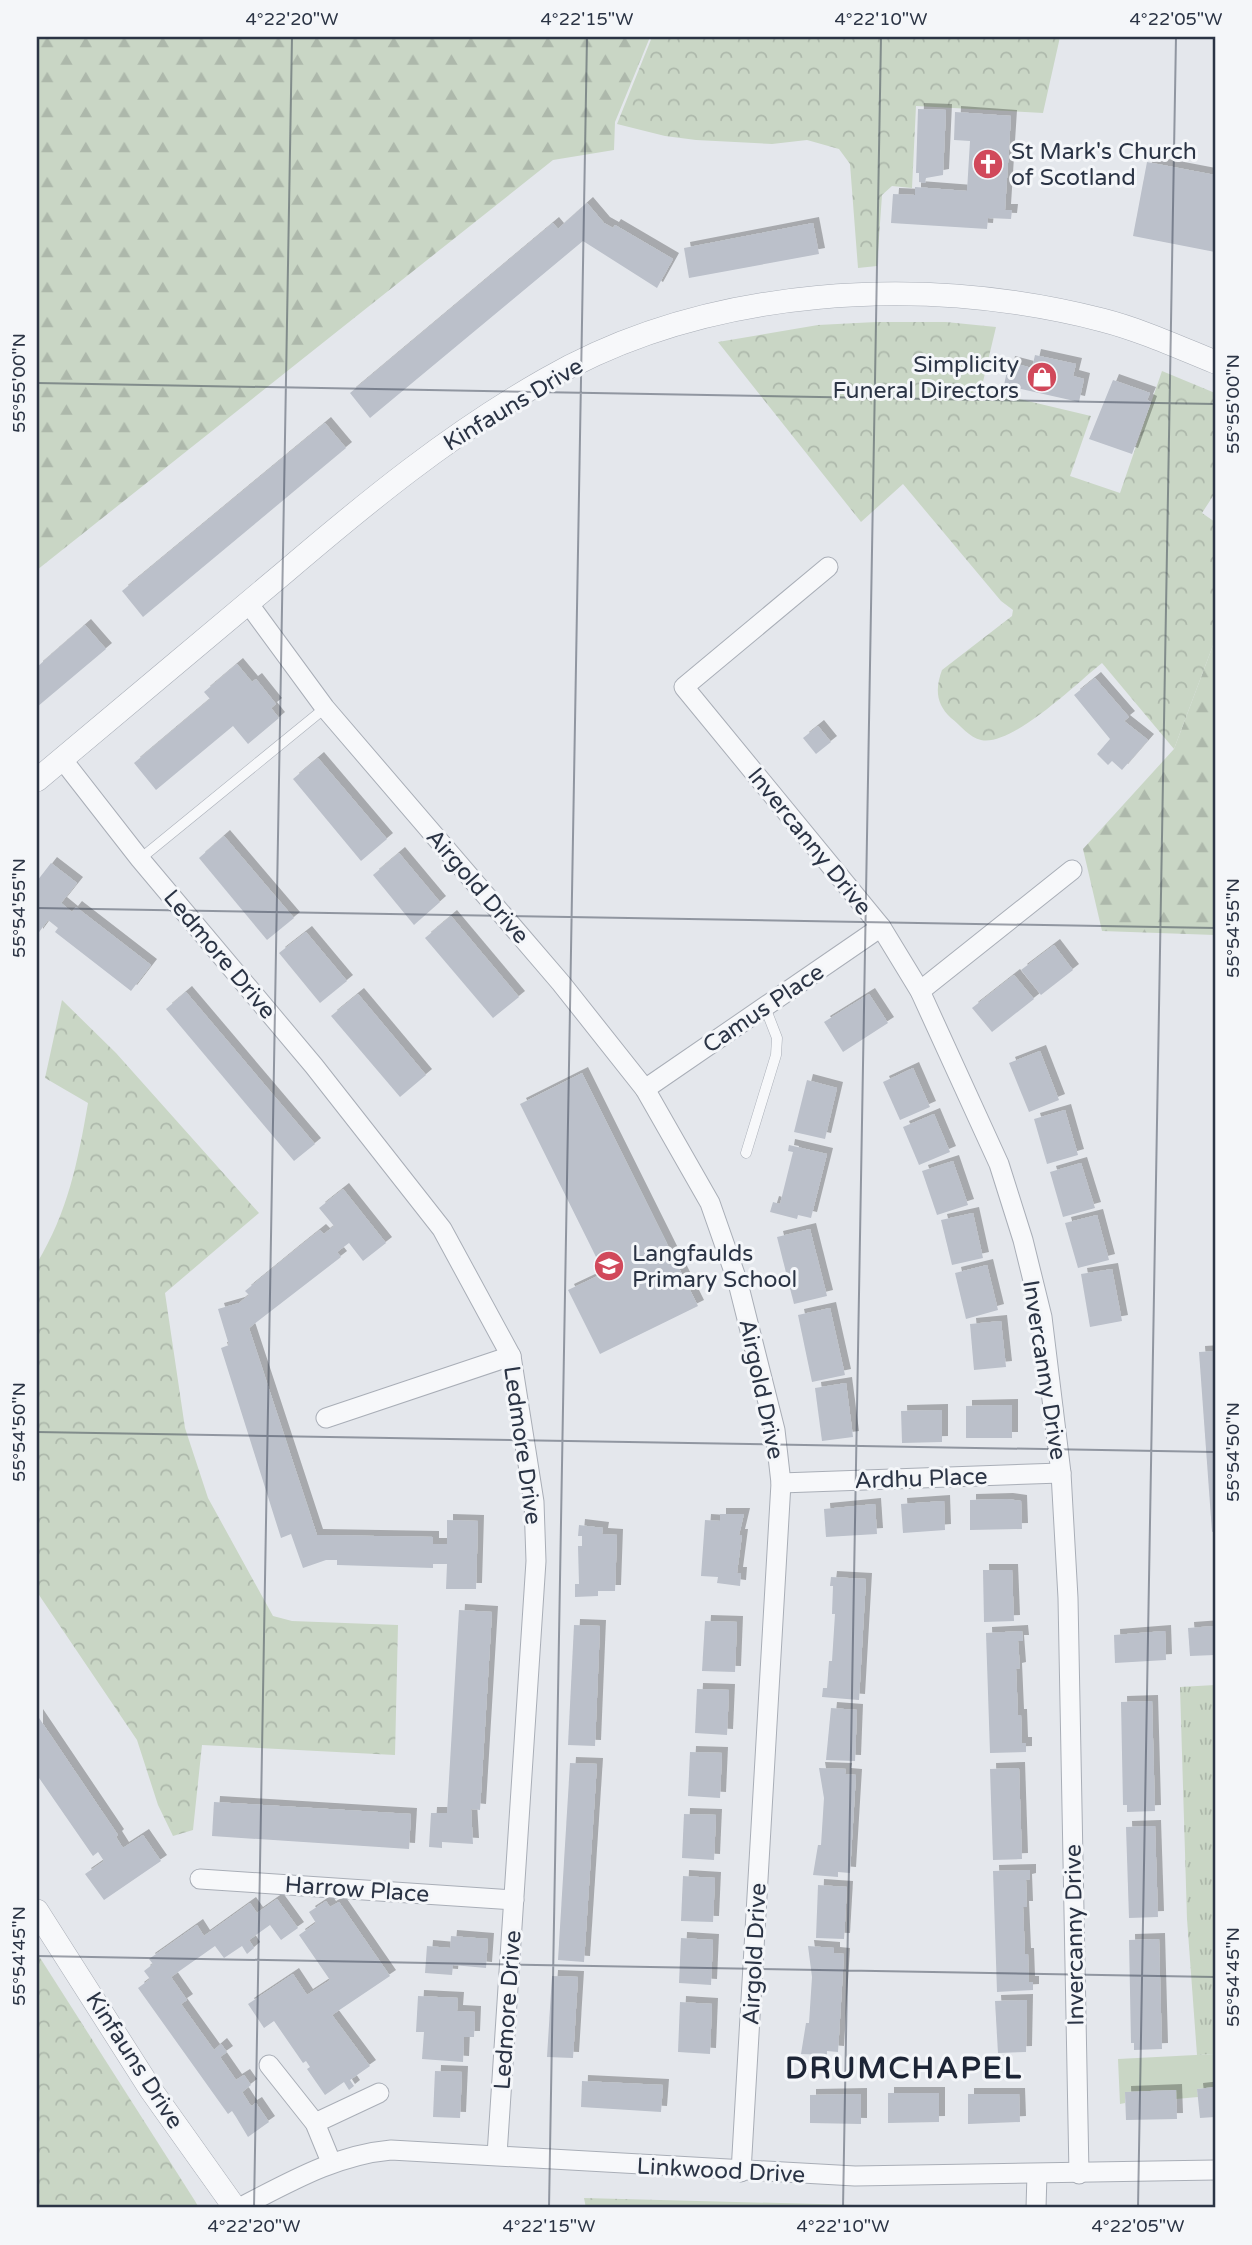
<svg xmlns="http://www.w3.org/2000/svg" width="1252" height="2245" font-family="'Varela Round',sans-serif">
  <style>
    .grass { fill: url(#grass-tufts) }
    .forest { fill: url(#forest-firs) }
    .park { fill: url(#park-crowns) }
    .garden { fill: #c9d6c5 }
    .building { fill: #bbc0ca; filter: url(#shadow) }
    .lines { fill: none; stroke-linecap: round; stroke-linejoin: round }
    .service-casing { stroke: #a9aeb7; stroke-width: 11 }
    .minor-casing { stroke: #a9aeb7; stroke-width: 21 }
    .tertiary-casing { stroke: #a9aeb7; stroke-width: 24 }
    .service { stroke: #f7f8fa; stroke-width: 10 }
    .minor { stroke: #f7f8fa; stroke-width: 19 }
    .tertiary { stroke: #f7f8fa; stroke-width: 23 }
    .ticks { fill: none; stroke: #2b3445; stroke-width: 2; stroke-opacity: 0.45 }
    .labels { text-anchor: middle; stroke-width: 6; stroke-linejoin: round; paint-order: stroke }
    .poi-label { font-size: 23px; fill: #2b3445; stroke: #f4f6f9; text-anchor: start }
    .street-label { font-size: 23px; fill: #2b3445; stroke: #f4f6f9 }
    .district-label { font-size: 30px; font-weight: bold; letter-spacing: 2px; fill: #1d2536; stroke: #f4f6f9 }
    .neatline { fill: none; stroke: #2b3445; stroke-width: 2.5 }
    .ticks-label { font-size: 18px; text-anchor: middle; fill: #2b3445 }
  </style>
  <defs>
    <pattern id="grass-tufts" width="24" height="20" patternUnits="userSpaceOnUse" patternTransform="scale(1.75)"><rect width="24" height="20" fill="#c9d6c5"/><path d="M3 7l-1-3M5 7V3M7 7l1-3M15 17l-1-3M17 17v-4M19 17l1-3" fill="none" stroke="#adb8ab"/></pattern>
    <pattern id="forest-firs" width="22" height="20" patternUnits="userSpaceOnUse" patternTransform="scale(1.75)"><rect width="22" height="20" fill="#c9d6c5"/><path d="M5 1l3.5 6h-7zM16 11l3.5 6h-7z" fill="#adb8ab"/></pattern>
    <pattern id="park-crowns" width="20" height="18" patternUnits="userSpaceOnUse" patternTransform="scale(1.75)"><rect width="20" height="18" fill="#c9d6c5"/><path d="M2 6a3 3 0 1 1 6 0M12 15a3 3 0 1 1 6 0" fill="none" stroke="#adb8ab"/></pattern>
    <filter id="shadow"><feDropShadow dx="6" dy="-6" stdDeviation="0" flood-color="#0004"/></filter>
  </defs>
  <rect width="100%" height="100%" fill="#e4e7ec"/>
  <!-- grass -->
  <polygon class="grass" points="1215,1685 1215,2054 1197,2055 1187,1919 1180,1687"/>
  <!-- forest -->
  <g class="forest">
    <polygon points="37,37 650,37 615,122 614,150 553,160 37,570"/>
    <polygon points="1215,640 1215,935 1102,931 1083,849 1174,749"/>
  </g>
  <!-- park -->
  <g class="park">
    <polygon points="652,37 1060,37 1043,113 916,106 912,188 892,186 882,195 877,266 858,268 850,164 839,149 807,140 772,144 696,140 665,136 617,124"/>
    <path d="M876,322H946L996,327L981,390L1091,416L1070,476L1120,493L1162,371L1215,393V493L1202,513L1215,522V640L1174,749L1102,663C1078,682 1012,747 981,740C970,738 960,725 951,718C936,704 935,689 942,670L1012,616L1013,610L1001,601L903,484L861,522L718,342L818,325Z"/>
    <path d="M62,1000L116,1053L259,1213L165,1293L185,1428L208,1498L273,1616L292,1621L398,1625L395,1755L202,1745L193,1830L173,1836L158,1805L137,1740L37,1592V1263C68,1212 78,1161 88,1103L45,1078Z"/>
    <polygon points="37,1953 195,2201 199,2208 37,2208"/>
    <polygon points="584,2198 931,2207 931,2208 586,2208"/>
  </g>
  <!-- garden -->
  <polygon class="garden" points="1215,2054 1215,2087 1197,2089 1198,2097 1176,2099 1175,2090 1125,2092 1125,2103 1120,2104 1118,2059"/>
  <!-- building -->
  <g class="building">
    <polygon points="918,109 946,110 943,175 926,178 925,183 919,182 919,173 916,173"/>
    <polygon points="955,112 1011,116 1005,210 1012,210 1011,219 988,218 987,229 891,223 893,194 915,195 915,187 967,191 970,141 954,140"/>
    <polygon points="1147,162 1215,175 1215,252 1133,236"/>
    <polygon points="587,203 604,223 613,228 615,225 673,259 657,288 583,241 370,418 350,393 553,223 558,229"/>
    <polygon points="813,223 819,254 689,278 684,248"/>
    <polygon points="1035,355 1076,364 1073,376 1084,379 1079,402 1004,385 1009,362 1032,368"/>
    <polygon points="1113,380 1150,393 1147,400 1151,402 1132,454 1089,439"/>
    <polygon points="325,423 346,448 143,617 122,591"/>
    <polygon points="85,625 106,649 37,707 37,667"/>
    <polygon points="237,664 252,682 256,679 276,704 271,708 279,718 248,744 233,726 156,790 134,763 210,699 204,692"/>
    <polygon points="1095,678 1129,717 1124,721 1148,740 1122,770 1112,761 1108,765 1097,754 1110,739 1074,695"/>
    <polygon points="818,726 831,742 816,754 803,738"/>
    <polygon points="318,758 387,839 361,861 293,779"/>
    <polygon points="224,836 294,918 267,940 199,858"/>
    <polygon points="399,853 440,902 414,925 373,875"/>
    <polygon points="51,863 77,883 61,903 72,912 76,907 151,965 131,991 55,932 58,928 48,920 37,935 37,881"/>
    <polygon points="451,916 519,997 493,1018 425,938"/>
    <polygon points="306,932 347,981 320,1003 279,953"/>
    <polygon points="1054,945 1073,970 1041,995 1021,970"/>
    <polygon points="1014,975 1034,999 992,1032 972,1008"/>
    <polygon points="186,992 315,1144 294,1161 166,1009"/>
    <polygon points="358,994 426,1075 400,1097 331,1016"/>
    <polygon points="869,994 888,1023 843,1052 824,1022"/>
    <polygon points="1040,1051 1059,1100 1029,1112 1009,1063"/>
    <polygon points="913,1068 930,1107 900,1120 883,1082"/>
    <polygon points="582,1073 698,1306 600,1354 568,1290 604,1273 520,1104"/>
    <polygon points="807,1080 837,1088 825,1139 794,1132"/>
    <polygon points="1065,1110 1078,1155 1047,1164 1034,1119"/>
    <polygon points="934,1114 950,1152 919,1165 903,1127"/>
    <polygon points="789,1145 827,1154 811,1218 798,1215 797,1219 770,1212 773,1202 780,1204 793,1152 788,1151"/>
    <polygon points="953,1161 968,1205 937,1215 922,1171"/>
    <polygon points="1081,1163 1095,1208 1063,1217 1050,1172"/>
    <polygon points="343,1189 386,1243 363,1261 349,1243 337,1252 341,1257 249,1328 317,1535 433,1537 433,1544 447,1544 447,1520 478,1521 476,1589 446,1589 447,1564 433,1564 433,1568 337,1565 337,1560 326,1560 303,1568 291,1534 281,1538 221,1348 229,1345 218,1309 239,1303 249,1295 245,1291 295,1250 320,1230 324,1234 334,1226 319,1208"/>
    <polygon points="973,1213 983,1258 952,1265 941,1220"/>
    <polygon points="1097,1215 1109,1260 1078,1268 1065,1223"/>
    <polygon points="810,1229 827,1296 794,1304 777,1237"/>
    <polygon points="987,1265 998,1310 966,1319 955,1273"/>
    <polygon points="1112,1269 1122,1321 1090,1327 1081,1274"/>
    <polygon points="830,1308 845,1375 812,1382 798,1315"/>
    <polygon points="1001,1321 1006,1367 974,1370 970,1324"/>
    <polygon points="1215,1351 1215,1531 1212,1532 1199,1352"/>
    <polygon points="846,1383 853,1437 822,1441 815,1388"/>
    <polygon points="1012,1405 1012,1438 966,1438 966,1406"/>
    <polygon points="942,1410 942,1442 902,1443 901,1411"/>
    <polygon points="1007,1499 1021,1501 1022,1529 970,1530 970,1500"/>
    <polygon points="944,1501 945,1530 903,1533 901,1504"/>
    <polygon points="875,1504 877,1534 826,1537 824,1509"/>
    <polygon points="720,1514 744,1514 739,1535 742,1535 737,1573 741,1573 740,1586 717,1583 718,1577 701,1576 705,1520 720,1521"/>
    <polygon points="579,1525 603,1528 602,1534 617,1535 615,1591 598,1591 598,1596 575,1597 575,1584 579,1584 578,1546 582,1546 582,1536 578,1536"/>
    <polygon points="983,1570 1012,1570 1014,1621 984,1622"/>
    <polygon points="831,1577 866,1579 859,1700 822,1697 823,1688 827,1688 829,1661 832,1661 835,1614 832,1614 833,1586 830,1586"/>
    <polygon points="459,1610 492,1612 480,1810 471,1809 473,1844 442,1842 442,1848 429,1847 431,1813 447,1813"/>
    <polygon points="705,1621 737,1622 735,1672 702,1671"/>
    <polygon points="574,1625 600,1626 595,1746 568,1745"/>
    <polygon points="1215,1626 1215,1655 1190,1656 1188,1628"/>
    <polygon points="1022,1631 1023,1641 1018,1641 1020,1668 1016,1669 1018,1715 1021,1715 1022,1743 1026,1743 1026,1752 990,1753 986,1633"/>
    <polygon points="1165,1631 1166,1660 1115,1663 1114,1635"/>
    <polygon points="697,1689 729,1690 727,1735 695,1733"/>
    <polygon points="1152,1701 1155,1811 1127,1812 1127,1805 1123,1805 1121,1702"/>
    <polygon points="831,1708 857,1710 855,1761 826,1760"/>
    <polygon points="37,1715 118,1835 116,1837 123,1848 143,1835 161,1861 104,1900 85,1874 104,1861 98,1852 93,1856 37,1775"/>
    <polygon points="690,1752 722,1753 720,1798 688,1796"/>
    <polygon points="570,1763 597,1764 584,1962 558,1960"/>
    <polygon points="819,1768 846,1769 845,1774 856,1775 850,1873 838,1872 838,1877 813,1875 818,1845 821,1845 824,1798"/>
    <polygon points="1019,1768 1022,1859 993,1860 990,1769"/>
    <polygon points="214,1802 411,1814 409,1849 212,1836"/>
    <polygon points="684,1814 716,1815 714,1860 682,1858"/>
    <polygon points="1155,1826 1158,1917 1129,1918 1126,1827"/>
    <polygon points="1030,1870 1030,1879 1026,1880 1027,1907 1023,1907 1025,1954 1028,1954 1029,1982 1033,1982 1033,1990 997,1992 993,1871"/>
    <polygon points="683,1876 715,1878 713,1922 681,1921"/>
    <polygon points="818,1885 847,1887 844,1939 816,1938"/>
    <polygon points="277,1899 298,1928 281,1940 270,1925 249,1940 254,1948 247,1954 242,1946 224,1958 215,1946 171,1977 187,2000 181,2004 214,2050 221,2044 227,2052 220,2057 236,2080 244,2075 251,2085 242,2092 251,2106 256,2103 269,2122 248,2137 236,2117 232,2111 228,2114 138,1988 150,1979 144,1971 153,1964 149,1959 197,1925 204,1936 250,1903 257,1913"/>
    <polygon points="326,1901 330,1907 339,1902 390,1976 332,2015 370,2066 350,2080 354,2086 349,2090 344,2082 325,2095 307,2069 310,2067 306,2061 303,2063 274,2021 264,2028 248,2004 293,1974 307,1995 330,1980 299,1935 316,1923 309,1912"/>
    <polygon points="451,1936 488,1939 486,1968 453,1965 452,1975 425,1973 427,1946 450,1948"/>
    <polygon points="681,1938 713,1940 711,1985 679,1983"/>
    <polygon points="1159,1939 1162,2049 1134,2050 1134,2043 1131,2043 1129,1940"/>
    <polygon points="808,1946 834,1948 834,1953 844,1954 838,2052 827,2051 827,2055 801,2054 806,2023 809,2023 812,1977"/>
    <polygon points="552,1976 578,1977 573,2058 547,2057"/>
    <polygon points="418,1996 458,1998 457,2011 475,2012 474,2037 464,2037 463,2062 422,2059 424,2032 416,2032"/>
    <polygon points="1027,2000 1026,2052 998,2053 995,2001"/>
    <polygon points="680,2002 712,2004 710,2054 678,2052"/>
    <polygon points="435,2071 462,2072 460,2118 433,2117"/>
    <polygon points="582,2081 663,2085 661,2112 581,2107"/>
    <polygon points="1215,2087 1215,2117 1200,2118 1197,2089"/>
    <polygon points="1176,2090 1177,2119 1126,2120 1125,2092"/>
    <polygon points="888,2093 939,2093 939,2122 888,2123"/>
    <polygon points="861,2094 861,2124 810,2123 810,2095"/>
    <polygon points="968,2094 1019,2094 1020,2122 968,2124"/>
  </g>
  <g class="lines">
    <!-- service casing -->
    <g class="service-casing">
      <g id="service">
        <polyline points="140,859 325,708"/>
        <polyline points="746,1153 776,1055 777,1038 765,1007"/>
      </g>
    </g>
    <!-- minor casing -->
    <g class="minor-casing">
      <g id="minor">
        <polyline points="828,567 684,687 881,927 920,991 999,1164 1023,1240 1042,1317 1061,1473 1068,1598 1079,2174"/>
        <polyline points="248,603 325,708 561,983 645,1089 710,1203 738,1283 775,1430 781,1483 741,2172"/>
        <polyline points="62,759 140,859 314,1066 442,1229 511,1356 534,1502 536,1561 497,2155"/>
        <polyline points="920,991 1072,870"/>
        <polyline points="645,1089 881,927"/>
        <polyline points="326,1418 511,1356"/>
        <polyline points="781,1483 1061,1473"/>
        <polyline points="200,1879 514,1900"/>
        <polyline points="269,2065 315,2123 331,2162"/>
        <polyline points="315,2123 379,2093"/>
        <path d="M239,2208C288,2183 335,2155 391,2150L855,2176L1215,2170"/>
        <polyline points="1036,2208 1037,2174"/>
      </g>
    </g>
    <!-- tertiary casing -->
    <g class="tertiary-casing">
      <g id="tertiary">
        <path d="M37,780C120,711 202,641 285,572C367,502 450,434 545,380C708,286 922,274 1102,320C1141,330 1178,347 1215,362"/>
        <polyline points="37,1911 151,2090 235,2208"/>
      </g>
    </g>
    <!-- service -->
    <use href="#service" class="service"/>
    <!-- minor -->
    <use href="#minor" class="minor"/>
    <!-- tertiary -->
    <use href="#tertiary" class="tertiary"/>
  </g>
  <!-- ticks -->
  <path class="ticks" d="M37,383L1215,404M37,908L1215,928M37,1432L1215,1452M37,1956L1215,1977M254,2208L292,37M549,2208L587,37M843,2208L881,37M1138,2208L1176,37"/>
  <!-- icons -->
  <defs>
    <g id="church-disc" transform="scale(1.575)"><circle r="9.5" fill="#d1495b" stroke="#f4f6f9"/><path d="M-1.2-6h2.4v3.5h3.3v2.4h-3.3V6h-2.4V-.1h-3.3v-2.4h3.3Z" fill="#fff"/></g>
    <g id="shop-disc" transform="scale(1.575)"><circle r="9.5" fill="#d1495b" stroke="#f4f6f9"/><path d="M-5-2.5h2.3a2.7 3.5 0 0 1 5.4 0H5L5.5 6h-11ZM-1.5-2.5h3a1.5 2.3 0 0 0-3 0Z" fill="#fff"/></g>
    <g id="school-disc" transform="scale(1.575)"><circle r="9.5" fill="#d1495b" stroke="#f4f6f9"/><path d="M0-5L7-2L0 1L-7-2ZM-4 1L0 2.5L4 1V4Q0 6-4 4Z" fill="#fff"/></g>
  </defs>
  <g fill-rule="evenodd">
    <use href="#church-disc" x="988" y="164"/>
    <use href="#shop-disc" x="1042" y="377"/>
    <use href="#school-disc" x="609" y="1266"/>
  </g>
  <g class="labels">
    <!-- poi labels -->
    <g class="poi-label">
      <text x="1011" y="159">St Mark's Church<tspan x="1011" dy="26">of Scotland</tspan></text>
      <text x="1019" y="372" text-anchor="end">Simplicity<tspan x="1019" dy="26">Funeral Directors</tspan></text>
      <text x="632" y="1261">Langfaulds<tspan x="632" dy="26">Primary School</tspan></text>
    </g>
    <!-- street labels -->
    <g class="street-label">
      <text transform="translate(513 404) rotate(-31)" y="8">Kinfauns Drive</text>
      <text transform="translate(810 841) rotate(51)" y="8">Invercanny Drive</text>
      <text transform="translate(478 886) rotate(49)" y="8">Airgold Drive</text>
      <text transform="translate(220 954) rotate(50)" y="8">Ledmore Drive</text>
      <text transform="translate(763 1008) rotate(-34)" y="8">Camus Place</text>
      <text transform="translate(1045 1370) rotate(81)" y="8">Invercanny Drive</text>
      <text transform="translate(762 1389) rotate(78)" y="8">Airgold Drive</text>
      <text transform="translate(523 1445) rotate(82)" y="8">Ledmore Drive</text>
      <text transform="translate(921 1478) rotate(-2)" y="8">Ardhu Place</text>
      <text transform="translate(357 1889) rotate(4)" y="8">Harrow Place</text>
      <text transform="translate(1074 1935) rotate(-91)" y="8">Invercanny Drive</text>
      <text transform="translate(754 1954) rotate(-87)" y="8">Airgold Drive</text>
      <text transform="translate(507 2010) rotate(-86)" y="8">Ledmore Drive</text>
      <text transform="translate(135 2060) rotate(57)" y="8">Kinfauns Drive</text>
      <text transform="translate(721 2170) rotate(3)" y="8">Linkwood Drive</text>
    </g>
    <!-- district labels -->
    <g class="district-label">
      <text x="904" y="2078">DRUMCHAPEL</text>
    </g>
  </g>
  <!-- border -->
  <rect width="1252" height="2245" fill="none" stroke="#f4f6f9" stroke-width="77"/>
  <rect x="38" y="38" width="1176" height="2168" class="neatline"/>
  <g class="ticks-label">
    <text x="292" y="25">4°22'20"W</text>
    <text x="587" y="25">4°22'15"W</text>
    <text x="881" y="25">4°22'10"W</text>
    <text x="1176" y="25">4°22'05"W</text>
    <text transform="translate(19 383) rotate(-90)" y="6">55°55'00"N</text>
    <text transform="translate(1233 404) rotate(-90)" y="6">55°55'00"N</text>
    <text transform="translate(19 908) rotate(-90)" y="6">55°54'55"N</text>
    <text transform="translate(1233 928) rotate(-90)" y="6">55°54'55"N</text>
    <text transform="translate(19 1432) rotate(-90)" y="6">55°54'50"N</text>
    <text transform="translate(1233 1452) rotate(-90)" y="6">55°54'50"N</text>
    <text transform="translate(19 1956) rotate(-90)" y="6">55°54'45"N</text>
    <text transform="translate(1233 1977) rotate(-90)" y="6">55°54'45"N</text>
    <text x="254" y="2232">4°22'20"W</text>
    <text x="549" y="2232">4°22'15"W</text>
    <text x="843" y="2232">4°22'10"W</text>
    <text x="1138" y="2232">4°22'05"W</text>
  </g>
</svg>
